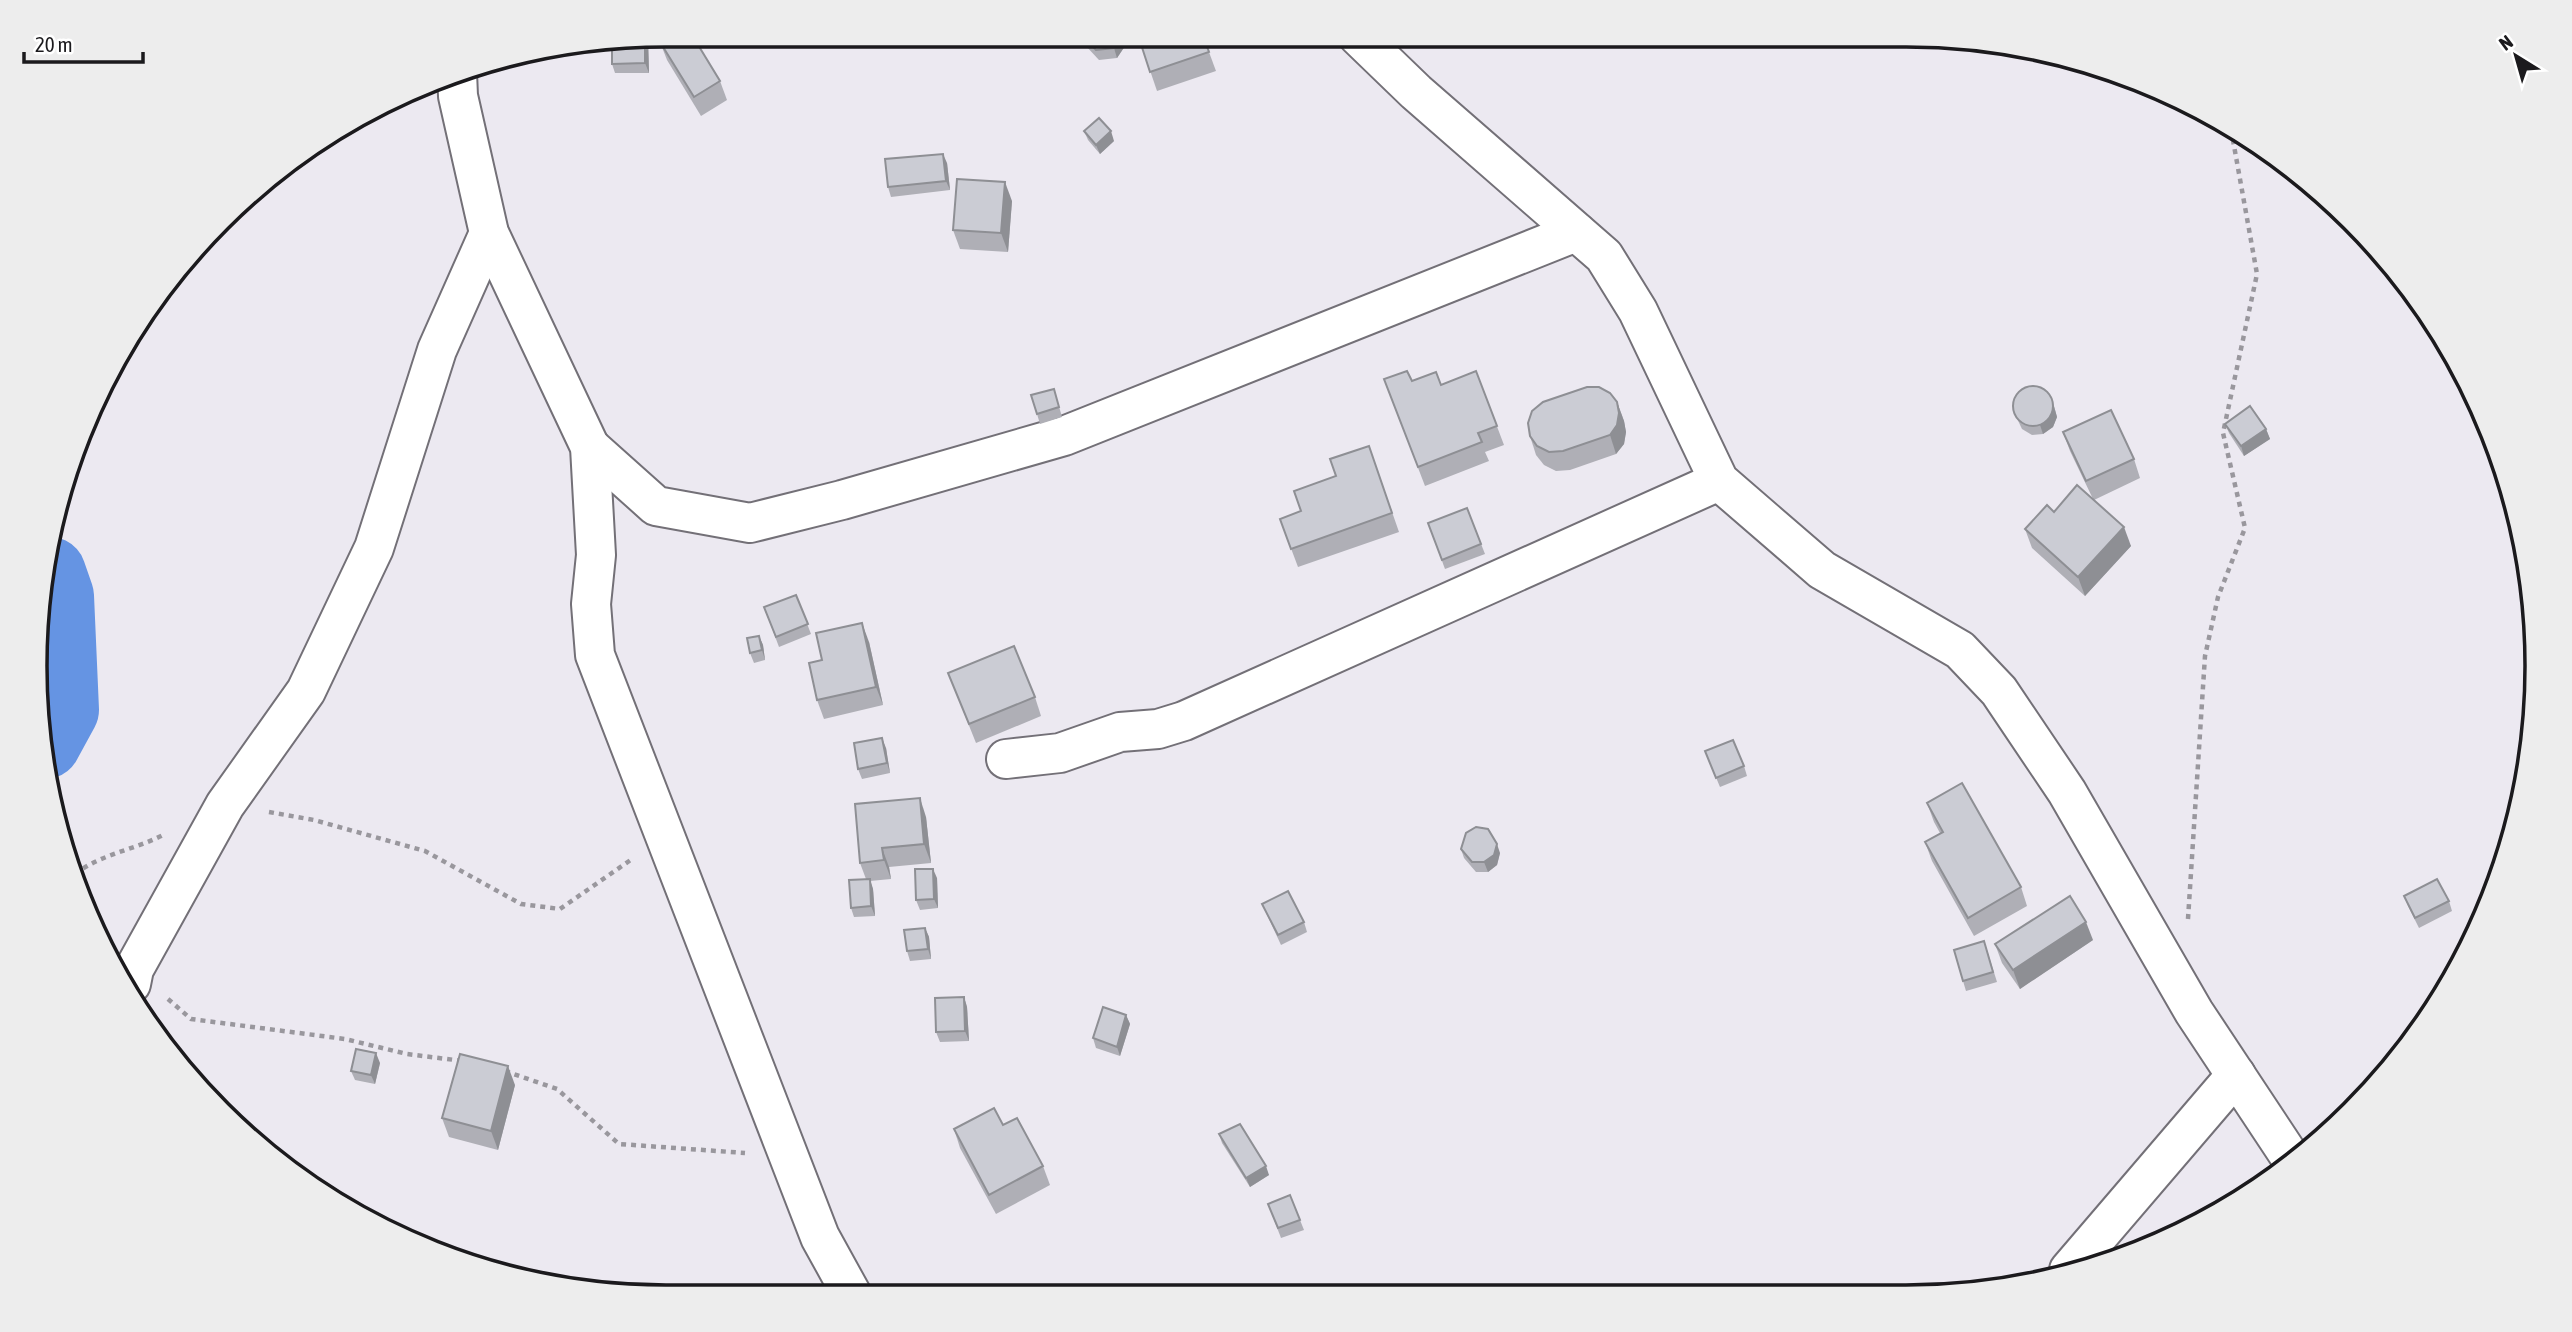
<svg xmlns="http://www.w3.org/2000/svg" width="2572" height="1332" font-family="'Asap Condensed',sans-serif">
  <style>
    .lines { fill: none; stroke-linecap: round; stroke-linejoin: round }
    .river { stroke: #6594e3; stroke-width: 72 }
    .street-casing { stroke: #737077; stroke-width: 42 }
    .secondary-casing { stroke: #737077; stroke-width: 42 }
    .path { stroke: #99979d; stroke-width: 4.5; stroke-dasharray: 5 5; stroke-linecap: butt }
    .street { stroke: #fff; stroke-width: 38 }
    .secondary { stroke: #fff; stroke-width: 38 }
    .wall { fill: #afafb6 }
    .shaded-wall { fill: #8e8f94 }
    .building { fill: #cbccd4; stroke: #8e8f94; stroke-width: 2 }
    .rim { fill: none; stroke: #1b1a1d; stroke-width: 3.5 }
  </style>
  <rect width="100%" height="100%" fill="#ece9f1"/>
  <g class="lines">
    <!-- river -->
    <polyline class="river" points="45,743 63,710 58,596 50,573"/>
    <!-- street casing -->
    <g class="street-casing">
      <g id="street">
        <polyline points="457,72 458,96 489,233 590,447 596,555 591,604 595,655 820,1237 852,1295"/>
        <polyline points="590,447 656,506 750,523 842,500 1064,436 1576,232"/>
        <polyline points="1006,759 1060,753 1120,732 1158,729 1184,721 1719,481"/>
        <polyline points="131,984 134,969 225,805 306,691 374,548 437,350 489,233"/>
        <polyline points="2069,1270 2236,1075"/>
      </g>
    </g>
    <!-- secondary casing -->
    <g class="secondary-casing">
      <polyline id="secondary" points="1358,36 1416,92 1604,256 1638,311 1719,481 1822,570 1960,650 1999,691 2067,792 2194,1012 2294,1163"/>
    </g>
    <!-- path -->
    <g class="path">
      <polyline points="269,812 314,820 425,851 521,904 560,909 632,859"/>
      <path d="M75,874C101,854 134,850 163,835"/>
      <polyline points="2188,919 2205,656 2218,597 2245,528 2223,433 2257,274 2231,129"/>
      <polyline points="168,999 191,1019 345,1039 407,1054 463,1061"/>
      <polyline points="505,1071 557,1089 619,1144 745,1153"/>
    </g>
    <!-- street -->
    <use href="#street" class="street"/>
    <!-- secondary -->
    <use href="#secondary" class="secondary"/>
  </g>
  <!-- wall -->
  <g class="wall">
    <polygon points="1083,35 1125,35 1127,43 1117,58 1099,60 1086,46"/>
    <polygon points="1138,35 1203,36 1216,71 1157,91"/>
    <polygon points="648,38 649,73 615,73 612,64"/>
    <polygon points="660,42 720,81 727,100 701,116 667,60"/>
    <polygon points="1084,131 1114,141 1100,154 1088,140"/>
    <polygon points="947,163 950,190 891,197 888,187"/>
    <polygon points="1012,201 1008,252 960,249 953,230"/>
    <polygon points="1476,371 1504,445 1485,452 1489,461 1425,486 1384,379 1441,385"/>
    <polygon points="1054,389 1062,417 1040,424 1037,414"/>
    <polygon points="1617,402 1624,421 1626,432 1624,444 1616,454 1570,470 1556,471 1544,465 1536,455 1530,436"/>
    <polygon points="2054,406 2057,417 2053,427 2043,434 2032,435 2022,429 2013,410"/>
    <polygon points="2225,424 2266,429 2270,439 2244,456 2229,433"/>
    <polygon points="2063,432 2134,459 2140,478 2094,500 2131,546 2085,596 2032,548 2025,529 2054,512 2093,499 2070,451"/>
    <polygon points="1369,446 1399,532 1298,567 1280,519 1301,511 1336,476"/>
    <polygon points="1467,508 1485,554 1445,569 1428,523"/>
    <polygon points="796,595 811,634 779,647 764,607"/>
    <polygon points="759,636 763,645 765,660 754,663 750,653"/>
    <polygon points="869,642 883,705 824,719 817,700 822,660"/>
    <polygon points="948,673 1035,697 1041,716 976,743"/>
    <polygon points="886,748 890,773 862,779 858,769"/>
    <polygon points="1705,751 1744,766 1747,776 1720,787"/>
    <polygon points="1927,803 2021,887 2027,906 1974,936 1932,861 1925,842 1940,833 1934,822"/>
    <polygon points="926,817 931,863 889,867 891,879 870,881 873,889 875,916 854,917 851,908 866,879 860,863"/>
    <polygon points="1461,849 1500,853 1497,865 1488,872 1476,872 1464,858"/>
    <polygon points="937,878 938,908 920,910 916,900"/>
    <polygon points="2404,896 2449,901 2452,911 2419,928 2408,906"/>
    <polygon points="1262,904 1304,922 1307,932 1281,945"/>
    <polygon points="925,928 929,937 931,959 910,961 907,951"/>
    <polygon points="2093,940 2020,989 2002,963 1995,944"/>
    <polygon points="1987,950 1997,982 1966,991 1963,981"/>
    <polygon points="964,997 967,1007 969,1041 940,1042 936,1032"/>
    <polygon points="1126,1015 1130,1024 1120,1056 1096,1048 1093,1038"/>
    <polygon points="380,1063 375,1084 355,1080 351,1071"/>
    <polygon points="515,1085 498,1150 449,1137 442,1118"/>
    <polygon points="1003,1125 1043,1166 1050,1185 996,1214 960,1148 954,1129"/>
    <polygon points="1219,1134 1269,1175 1250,1187 1222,1143"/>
    <polygon points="1290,1195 1304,1230 1281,1238 1268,1204"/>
  </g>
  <!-- shaded-wall -->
  <g class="shaded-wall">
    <polygon points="1122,35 1125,35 1127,43 1117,58 1114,48"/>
    <polygon points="645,38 648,38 649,73 645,63"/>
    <polygon points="1111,131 1114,141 1100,154 1096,145"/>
    <polygon points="943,154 947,163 950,190 946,181"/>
    <polygon points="1005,182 1012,201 1008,252 1001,233"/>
    <polygon points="2051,396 2057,417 2053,427 2043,434 2040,425"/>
    <polygon points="1617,402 1624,421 1626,432 1624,444 1616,454 1610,435"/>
    <polygon points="2266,429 2270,439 2244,456 2241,446"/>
    <polygon points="2124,527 2131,546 2085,596 2078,577"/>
    <polygon points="862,623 869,642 883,705 876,687"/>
    <polygon points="759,636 763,645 765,660 762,650"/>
    <polygon points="882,738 886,748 890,773 887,763"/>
    <polygon points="920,798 926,817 931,863 924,844"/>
    <polygon points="1497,844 1500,853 1497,865 1488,872 1484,862"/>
    <polygon points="882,848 889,867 891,879 884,860"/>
    <polygon points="933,869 937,878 938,908 934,899"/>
    <polygon points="870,879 873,889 875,916 871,906"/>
    <polygon points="2086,922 2093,940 2020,989 2013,970"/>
    <polygon points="925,928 929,937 931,959 928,949"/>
    <polygon points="964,997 967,1007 969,1041 965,1031"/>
    <polygon points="1126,1015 1130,1024 1120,1056 1117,1047"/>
    <polygon points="376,1053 380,1063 375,1084 371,1075"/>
    <polygon points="508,1066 515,1085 498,1150 491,1131"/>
    <polygon points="1266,1166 1269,1175 1250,1187 1246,1178"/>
  </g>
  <!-- building -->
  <g class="building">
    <polygon points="671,35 692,35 720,81 694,97 660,42"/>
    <polygon points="1083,35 1122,35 1114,48 1096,50 1083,37"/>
    <polygon points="1138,35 1203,36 1209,52 1150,72"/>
    <polygon points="645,38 645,63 612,64 612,44"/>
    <polygon points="1099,118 1111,131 1096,145 1084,131"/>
    <polygon points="943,154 946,181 888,187 885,159"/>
    <polygon points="957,179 1005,182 1001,233 953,230"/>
    <polygon points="1407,371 1412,381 1436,372 1441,385 1476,371 1497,426 1478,433 1482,442 1418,467 1384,379"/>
    <circle cx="2033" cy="406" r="20"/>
    <polygon points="1587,387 1599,387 1610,393 1617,402 1619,413 1617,425 1610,435 1563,451 1549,452 1537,446 1530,436 1528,423 1532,411 1543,402"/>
    <polygon points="1054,389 1059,407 1037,414 1031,395"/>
    <polygon points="2250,406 2266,429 2241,446 2225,424"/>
    <polygon points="2111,410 2134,459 2086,481 2063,432"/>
    <polygon points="1369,446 1392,513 1291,549 1280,519 1301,511 1294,491 1336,476 1330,459"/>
    <polygon points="2077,485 2124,527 2078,577 2025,529 2047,505 2054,512"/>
    <polygon points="1467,508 1481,544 1442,560 1428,523"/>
    <polygon points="796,595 808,624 776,637 764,607"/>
    <polygon points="862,623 876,687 817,700 809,663 822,660 816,633"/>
    <polygon points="759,636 762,650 750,653 747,638"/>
    <polygon points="1014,646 1035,697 969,724 948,673"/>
    <polygon points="882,738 887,763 858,769 854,743"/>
    <polygon points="1733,740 1744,766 1716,778 1705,751"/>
    <polygon points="1962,783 2021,887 1968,918 1925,842 1943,832 1927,803"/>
    <polygon points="920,798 924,844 882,848 884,860 860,863 855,804"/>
    <polygon points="1476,827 1488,829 1497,844 1494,855 1484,862 1472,862 1461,849 1466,833"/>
    <polygon points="915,869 933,869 934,899 916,900"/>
    <polygon points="870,879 871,906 851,908 849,880"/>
    <polygon points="2437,879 2449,901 2415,918 2404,896"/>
    <polygon points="1288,891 1304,922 1278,935 1262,904"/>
    <polygon points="2070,896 2086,922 2013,970 1995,944"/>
    <polygon points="925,928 928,949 907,951 904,930"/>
    <polygon points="1984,941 1993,972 1963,981 1954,950"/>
    <polygon points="964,997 965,1031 936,1032 935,998"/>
    <polygon points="1103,1007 1126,1015 1117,1047 1093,1038"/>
    <polygon points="356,1049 376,1053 371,1075 351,1071"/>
    <polygon points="460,1054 508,1066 491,1131 442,1118"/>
    <polygon points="994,1108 1003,1125 1017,1118 1043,1166 989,1195 954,1129"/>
    <polygon points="1240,1124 1266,1166 1246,1178 1219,1134"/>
    <polygon points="1290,1195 1300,1220 1278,1228 1268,1204"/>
    <polygon points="2105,1252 2109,1259 2080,1267 2078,1264"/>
  </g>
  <!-- crop -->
  <path d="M0 0H2572V1332H0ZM666 47H1906A619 619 0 0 1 2525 666V666A619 619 0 0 1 1906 1285H666A619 619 0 0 1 47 666V666A619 619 0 0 1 666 47Z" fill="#ededed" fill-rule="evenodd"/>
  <path class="rim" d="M666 47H1906A619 619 0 0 1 2525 666V666A619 619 0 0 1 1906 1285H666A619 619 0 0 1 47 666V666A619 619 0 0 1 666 47Z"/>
  <!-- north arrow -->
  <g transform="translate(2516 56) rotate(323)" stroke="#ffffff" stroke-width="5" paint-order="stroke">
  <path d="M0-5L12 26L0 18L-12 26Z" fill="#1b1a1d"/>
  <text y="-10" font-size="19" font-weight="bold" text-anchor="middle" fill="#1b1a1d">N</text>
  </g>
  <!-- scale -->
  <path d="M24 52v10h119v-10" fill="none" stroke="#1b1a1d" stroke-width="3.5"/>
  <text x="35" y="52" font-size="21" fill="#1b1a1d" stroke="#ffffff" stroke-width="5" paint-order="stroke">20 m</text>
</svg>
